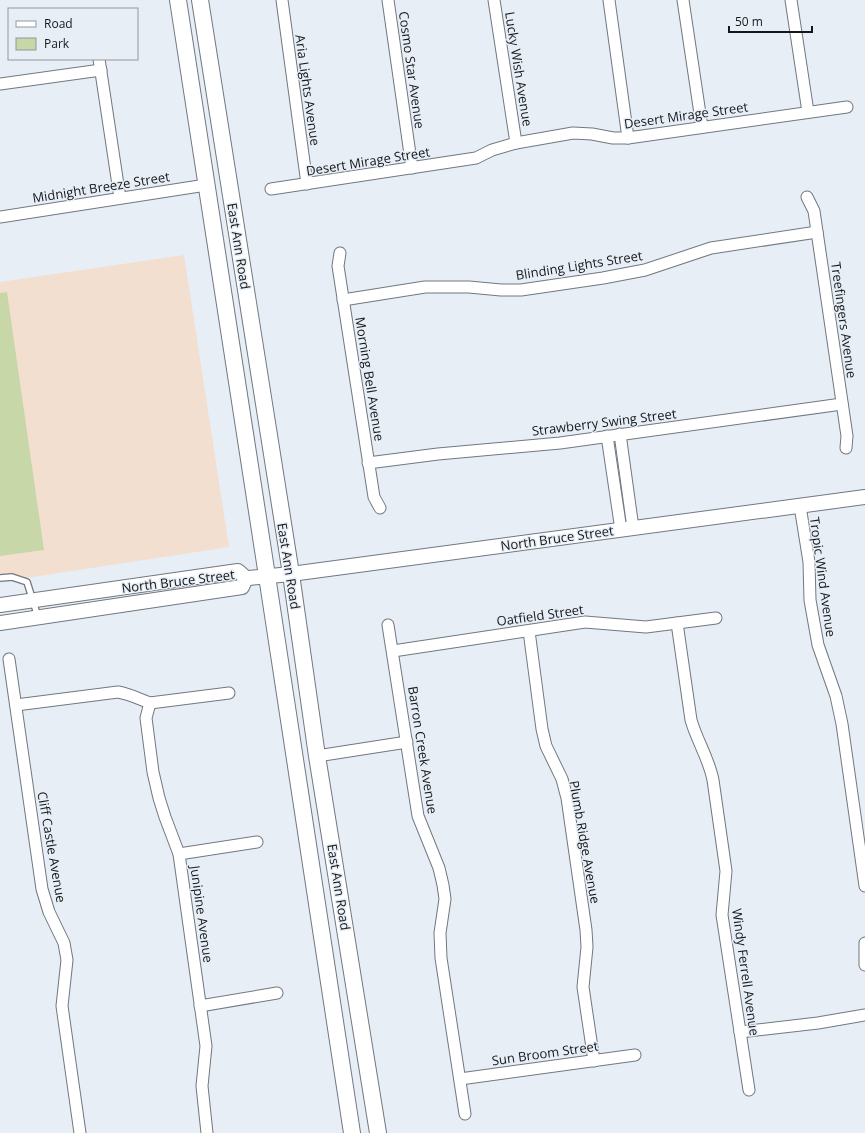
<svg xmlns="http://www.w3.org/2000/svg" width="865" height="1133" font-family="'Open Sans',sans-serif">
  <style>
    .education { fill: #f3dfd0 }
    .green { fill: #c8d7a8 }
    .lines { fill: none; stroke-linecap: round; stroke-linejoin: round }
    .service-casing { stroke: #71787f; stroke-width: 8 }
    .minor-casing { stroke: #71787f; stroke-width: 13 }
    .tertiary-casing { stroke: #71787f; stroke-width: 16 }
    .secondary-casing { stroke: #71787f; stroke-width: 18 }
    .service { stroke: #fff; stroke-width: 5.5 }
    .minor { stroke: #fff; stroke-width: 11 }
    .tertiary { stroke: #fff; stroke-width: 14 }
    .secondary { stroke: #fff; stroke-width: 16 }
    .labels { text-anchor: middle; stroke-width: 3; stroke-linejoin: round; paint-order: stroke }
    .street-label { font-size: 13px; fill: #15181a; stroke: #e7eef6 }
  </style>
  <rect width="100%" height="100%" fill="#e7eef6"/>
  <!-- education -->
  <polygon class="education" points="184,255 229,547 0,582 0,282"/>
  <!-- green -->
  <polygon class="green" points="7,292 44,550 0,556 0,293"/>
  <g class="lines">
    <!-- service casing -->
    <g class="service-casing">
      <polyline id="service" points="0,578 12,577 27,582 38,617"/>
    </g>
    <!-- minor casing -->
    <g class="minor-casing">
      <g id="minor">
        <polyline points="282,0 307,184"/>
        <polyline points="388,0 412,168"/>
        <polyline points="494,0 516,143"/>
        <polyline points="609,0 628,138"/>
        <polyline points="683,0 702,127"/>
        <polyline points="791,0 808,112"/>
        <polyline points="99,59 120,198"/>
        <polyline points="0,84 101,70"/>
        <polyline points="271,189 476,158 492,150 516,143 573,133 592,134 613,138 628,138 847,107"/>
        <polyline points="807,197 814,211 847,436 846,448"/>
        <polyline points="0,217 206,185"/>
        <polyline points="340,253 338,266 374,497 380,508"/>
        <polyline points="343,300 425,287 469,287 501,290 521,290 603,278 645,270 711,248 817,232"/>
        <polyline points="620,434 633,528"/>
        <polyline points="607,436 621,530"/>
        <polyline points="368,463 438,454 560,443 842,404"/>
        <polyline points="800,506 809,562 810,600 818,645 836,696 842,724 865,886"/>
        <path d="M677,623L691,720C697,741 709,759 713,780L726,871L722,915L749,1090"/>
        <polyline points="388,625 418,816 439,868 443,885 445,899 440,933 441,958 465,1114"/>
        <polyline points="529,631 542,729 546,746 562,779 567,798 586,930 587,947 583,987 594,1061"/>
        <polyline points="393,651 585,622 646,627 716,618"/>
        <polyline points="9,659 42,889 49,912 64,943 67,960 62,1006 80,1133"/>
        <polyline points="150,703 146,718 153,772 159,798 165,817 179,854 206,1046 202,1086 207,1133"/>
        <path d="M16,705L118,692C130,694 139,699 150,703L229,693"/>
        <polyline points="317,756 407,742"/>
        <polyline points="179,854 257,842"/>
        <polyline points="865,943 865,965"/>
        <polyline points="200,1006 277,993"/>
        <polyline points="740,1032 818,1023 865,1015"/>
        <polyline points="460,1079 635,1055"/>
      </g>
    </g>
    <!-- tertiary casing -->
    <g class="tertiary-casing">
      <g id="tertiary">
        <polyline points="249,578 291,574 865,497"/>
        <polyline points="0,605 238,571 246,578 242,587 0,623"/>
      </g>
    </g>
    <!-- secondary casing -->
    <g class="secondary-casing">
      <g id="secondary">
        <polyline points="178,0 267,576 352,1133"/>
        <polyline points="200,0 291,574 317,756 378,1133"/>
      </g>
    </g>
    <!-- service -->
    <use href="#service" class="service"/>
    <!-- minor -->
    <use href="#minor" class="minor"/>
    <!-- tertiary -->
    <use href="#tertiary" class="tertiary"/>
    <!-- secondary -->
    <use href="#secondary" class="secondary"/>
  </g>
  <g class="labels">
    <!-- street labels -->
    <g class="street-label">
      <text transform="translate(519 69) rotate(81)" y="5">Lucky Wish Avenue</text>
      <text transform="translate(412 70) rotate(82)" y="5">Cosmo Star Avenue</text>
      <text transform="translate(308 90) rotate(82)" y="5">Aria Lights Avenue</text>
      <text transform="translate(686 115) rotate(-8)" y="5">Desert Mirage Street</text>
      <text transform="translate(368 161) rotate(-9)" y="5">Desert Mirage Street</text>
      <text transform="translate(101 187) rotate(-9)" y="5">Midnight Breeze Street</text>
      <text transform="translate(239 246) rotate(81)" y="5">East Ann Road</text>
      <text transform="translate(579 265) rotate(-9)" y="5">Blinding Lights Street</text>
      <text transform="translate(844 320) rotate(82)" y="5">Treefingers Avenue</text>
      <text transform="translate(370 379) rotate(81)" y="5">Morning Bell Avenue</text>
      <text transform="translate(604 422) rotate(-7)" y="5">Strawberry Swing Street</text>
      <text transform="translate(557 538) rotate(-8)" y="5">North Bruce Street</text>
      <text transform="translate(289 566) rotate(81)" y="5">East Ann Road</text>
      <text transform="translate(823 577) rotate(82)" y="5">Tropic Wind Avenue</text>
      <text transform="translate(178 581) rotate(-7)" y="5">North Bruce Street</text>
      <text transform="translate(540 615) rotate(-8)" y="5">Oatfield Street</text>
      <text transform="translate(423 750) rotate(81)" y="5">Barron Creek Avenue</text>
      <text transform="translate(585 842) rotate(80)" y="5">Plumb Ridge Avenue</text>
      <text transform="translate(52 847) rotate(80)" y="5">Cliff Castle Avenue</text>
      <text transform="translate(339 887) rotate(81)" y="5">East Ann Road</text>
      <text transform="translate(202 914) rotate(82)" y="5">Junipine Avenue</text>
      <text transform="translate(746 972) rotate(82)" y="5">Windy Ferrell Avenue</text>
      <text transform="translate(545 1053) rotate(-8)" y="5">Sun Broom Street</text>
    </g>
  </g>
  <!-- legend -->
  <rect x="8" y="8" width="130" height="52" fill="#e7eef6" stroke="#93989e"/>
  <rect x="16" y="21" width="20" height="6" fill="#ffffff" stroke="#93989e"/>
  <text x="44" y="28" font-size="12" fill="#15181a">Road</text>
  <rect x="16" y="38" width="20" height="12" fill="#c8d7a8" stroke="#93989e"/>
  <text x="44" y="48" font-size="12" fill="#15181a">Park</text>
  <!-- scale -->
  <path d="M729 26v6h83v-6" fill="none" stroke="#15181a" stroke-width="2"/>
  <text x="735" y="26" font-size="12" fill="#15181a" stroke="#e7eef6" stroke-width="3" paint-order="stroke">50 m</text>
</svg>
